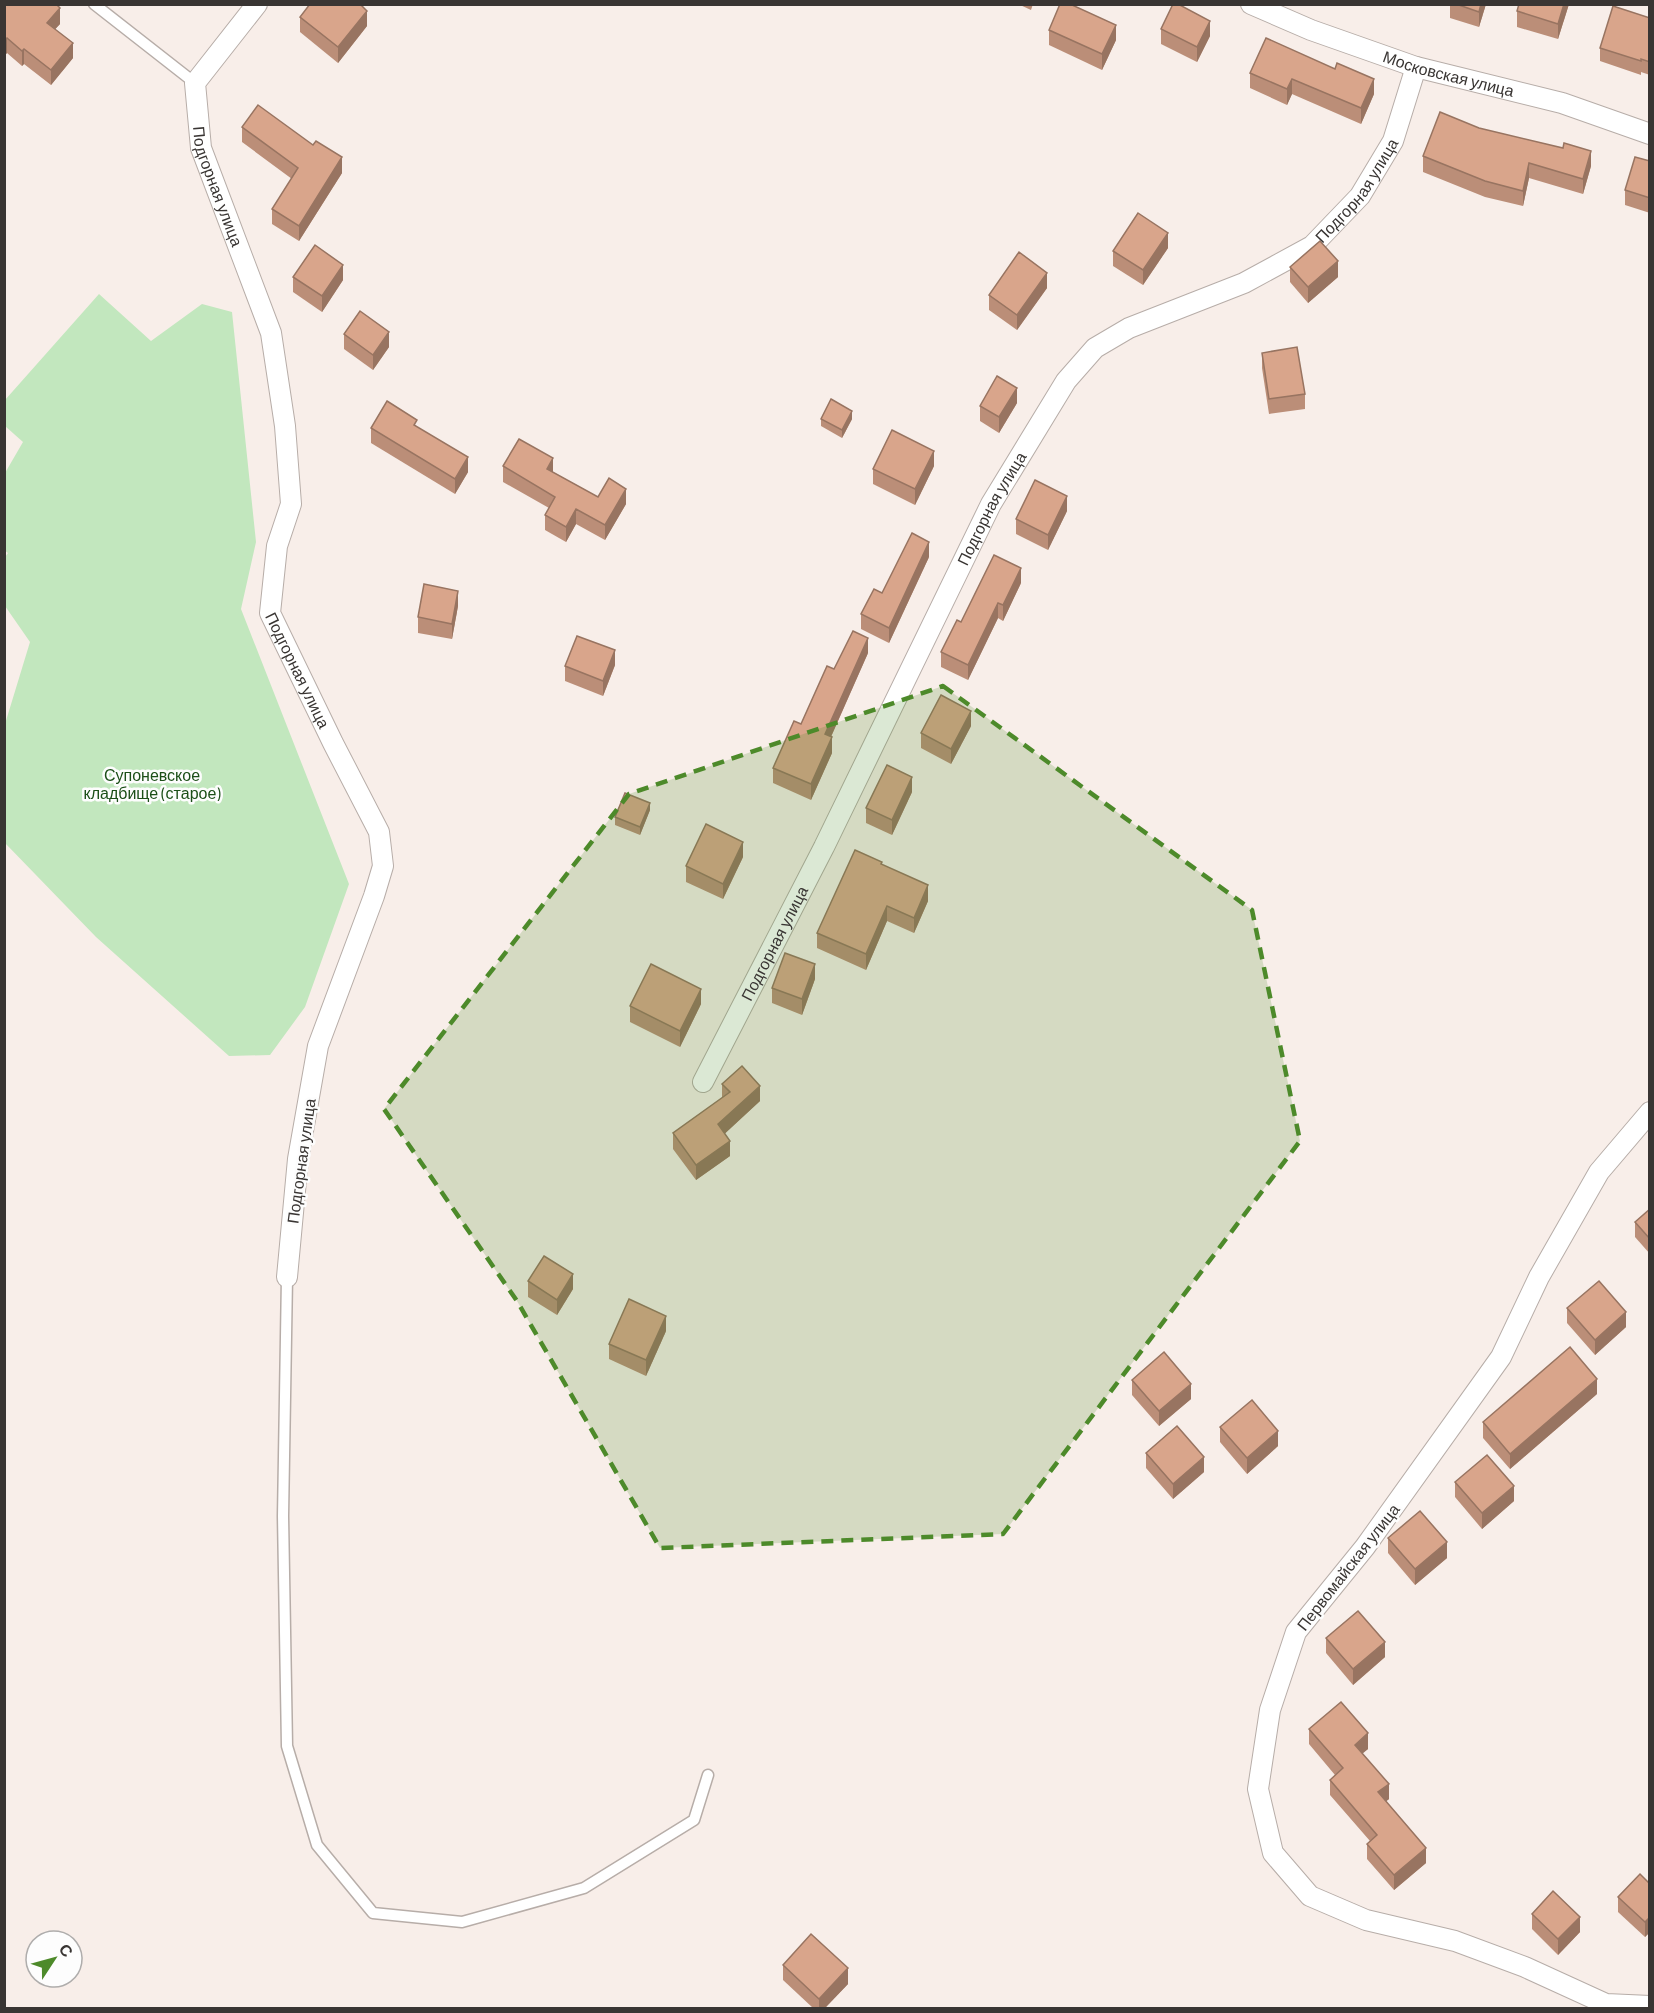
<svg xmlns="http://www.w3.org/2000/svg" width="1654" height="2013" font-family="Barlow,sans-serif">
  <style>
    .green { fill: #c2e7be }
    .lines { fill: none; stroke-linecap: round; stroke-linejoin: round }
    .lane-casing { stroke: #b7ada8; stroke-width: 13 }
    .street-casing { stroke: #b7ada8; stroke-width: 22 }
    .lane { stroke: #fff; stroke-width: 10 }
    .street { stroke: #fff; stroke-width: 20 }
    .wall { fill: #bb8e78 }
    .shaded-wall { fill: #987461 }
    .building { fill: #d9a58b; stroke: #987461; stroke-width: 1.5 }
    .marked { fill: #4d8a2a; fill-opacity: 0.2; stroke: #4d8a2a; stroke-width: 4.5; stroke-dasharray: 12 8; stroke-linejoin: round }
    .labels { text-anchor: middle; stroke-width: 5; stroke-linejoin: round; paint-order: stroke }
    .street-label { font-size: 16px; fill: #393533; stroke: #fdfdfd }
    .park-label { font-size: 16px; fill: #1c4f18; stroke: #fdfdfd }
  </style>
  <rect width="100%" height="100%" fill="#f8eee9"/>
  <!-- green -->
  <polygon class="green" points="99,294 151,341 202,304 232,312 256,542 241,609 349,884 305,1007 270,1055 229,1056 96,937 5,843 5,724 30,642 5,606 5,557 8,553 4,550 5,473 23,442 5,426 5,400"/>
  <g class="lines">
    <!-- lane casing -->
    <g class="lane-casing">
      <g id="lane">
        <polyline points="94,4 195,83"/>
        <polyline points="287,1277 283,1516 287,1746 317,1845 373,1913 462,1922 584,1888 694,1820 708,1775"/>
      </g>
    </g>
    <!-- street casing -->
    <g class="street-casing">
      <g id="street">
        <path id="s1" d="M257,4L195,83L201,148L271,333L285,426L291,504L277,546L270,613L333,743L379,832L383,866L374,896L318,1046L298,1159L287,1277"/>
        <path id="s2" d="M1251,4L1311,30L1416,67L1562,103L1650,134"/>
        <path id="s3" d="M703,1082L824,847L991,504L1066,381L1095,348L1129,328L1244,283L1312,246L1360,196L1393,141L1416,67"/>
        <polyline points="1650,1112 1599,1172 1539,1277 1501,1357 1365,1547 1296,1632 1270,1710 1258,1789 1273,1853 1310,1896 1366,1920 1455,1941 1525,1967 1606,2004 1650,2006"/>
      </g>
    </g>
    <!-- lane -->
    <use href="#lane" class="lane"/>
    <!-- street -->
    <use href="#street" class="street"/>
  </g>
  <!-- wall -->
  <g class="wall">
    <polygon points="4,4 60,24 55,29 73,58 51,85 24,64 22,66 7,53 4,56"/>
    <polygon points="1018,4 1033,4 1031,10"/>
    <polygon points="1450,4 1486,4 1479,27 1450,18"/>
    <polygon points="1569,4 1558,39 1517,27 1517,11"/>
    <polygon points="300,17 367,26 338,63 300,32"/>
    <polygon points="1650,18 1650,75 1641,72 1641,75 1600,61 1600,48"/>
    <polygon points="1161,29 1210,36 1197,62 1161,44"/>
    <polygon points="1049,30 1116,40 1102,70 1049,45"/>
    <polygon points="1266,38 1374,94 1361,124 1292,94 1287,105 1250,88 1250,73"/>
    <polygon points="242,127 342,173 299,241 272,224 272,209 292,179 242,142"/>
    <polygon points="1479,128 1591,166 1583,194 1529,178 1523,206 1485,197 1423,172 1423,156"/>
    <polygon points="1650,161 1650,213 1625,205 1625,190"/>
    <polygon points="1168,248 1143,285 1113,266 1113,251"/>
    <polygon points="1290,267 1338,277 1308,303 1290,282"/>
    <polygon points="293,277 343,280 322,312 293,292"/>
    <polygon points="1047,288 1017,330 989,310 989,295"/>
    <polygon points="344,334 389,347 373,370 344,349"/>
    <polygon points="1262,353 1305,394 1305,409 1269,414 1262,368"/>
    <polygon points="1017,403 999,433 980,421 980,406"/>
    <polygon points="821,419 852,419 842,438 821,426"/>
    <polygon points="417,427 468,472 455,494 371,443 371,428"/>
    <polygon points="503,466 553,472 598,497 626,504 605,540 576,524 566,542 545,530 545,515 549,508 503,482"/>
    <polygon points="934,466 915,505 873,484 873,469"/>
    <polygon points="1067,511 1048,550 1016,534 1016,519"/>
    <polygon points="929,557 889,643 861,629 861,614 882,593"/>
    <polygon points="1021,583 1003,621 998,618 968,680 941,667 941,652 961,622"/>
    <polygon points="458,606 452,639 418,633 418,617"/>
    <polygon points="868,653 831,737 832,753 811,800 773,783 773,768 801,724 834,669"/>
    <polygon points="615,665 603,696 565,681 565,666"/>
    <polygon points="971,726 951,764 921,748 921,733"/>
    <polygon points="912,792 892,835 866,823 866,808"/>
    <polygon points="650,810 640,835 615,825 615,817"/>
    <polygon points="743,857 723,899 686,882 686,866"/>
    <polygon points="882,865 928,901 914,933 887,921 866,970 817,948 817,933"/>
    <polygon points="815,979 802,1015 772,1003 772,988"/>
    <polygon points="701,1004 680,1047 630,1022 630,1006"/>
    <polygon points="722,1084 760,1101 724,1134 730,1156 696,1180 673,1149 673,1133 722,1098"/>
    <polygon points="1650,1209 1650,1254 1635,1237 1635,1222"/>
    <polygon points="528,1281 573,1289 557,1315 528,1297"/>
    <polygon points="1567,1308 1626,1327 1595,1355 1567,1323"/>
    <polygon points="666,1331 646,1376 609,1359 609,1344"/>
    <polygon points="1132,1380 1191,1399 1159,1426 1132,1395"/>
    <polygon points="1597,1394 1510,1469 1483,1438 1483,1422"/>
    <polygon points="1220,1427 1278,1446 1247,1474 1220,1442"/>
    <polygon points="1146,1453 1204,1472 1173,1499 1146,1468"/>
    <polygon points="1455,1482 1514,1501 1482,1529 1455,1497"/>
    <polygon points="1388,1538 1447,1558 1415,1585 1388,1553"/>
    <polygon points="1326,1638 1385,1657 1353,1685 1326,1653"/>
    <polygon points="1309,1729 1368,1749 1362,1753 1389,1799 1386,1801 1426,1863 1394,1890 1367,1859 1367,1844 1370,1841 1330,1795 1330,1780 1335,1775 1309,1744"/>
    <polygon points="1650,1884 1650,1932 1645,1937 1618,1912 1618,1897"/>
    <polygon points="1532,1914 1580,1932 1558,1955 1532,1929"/>
    <polygon points="783,1965 848,1984 825,2008 813,2008 783,1980"/>
  </g>
  <!-- shaded-wall -->
  <g class="shaded-wall">
    <polygon points="1481,4 1486,4 1479,27 1479,12"/>
    <polygon points="1564,4 1569,4 1558,39 1558,24"/>
    <polygon points="60,8 60,24 47,38 47,23"/>
    <polygon points="367,11 367,26 338,63 338,47"/>
    <polygon points="1210,21 1210,36 1197,62 1197,47"/>
    <polygon points="1116,25 1116,40 1102,70 1102,54"/>
    <polygon points="7,38 7,53 4,56 4,41"/>
    <polygon points="73,43 73,58 51,85 51,70"/>
    <polygon points="24,49 24,64 22,66 22,51"/>
    <polygon points="1292,79 1292,94 1287,105 1287,89"/>
    <polygon points="1374,79 1374,94 1361,124 1361,108"/>
    <polygon points="1591,151 1591,166 1583,194 1583,179"/>
    <polygon points="342,157 342,173 299,241 299,226"/>
    <polygon points="1529,163 1529,178 1523,206 1523,191"/>
    <polygon points="1168,233 1168,248 1143,285 1143,270"/>
    <polygon points="1338,261 1338,277 1308,303 1308,287"/>
    <polygon points="343,265 343,280 322,312 322,296"/>
    <polygon points="1047,273 1047,288 1017,330 1017,315"/>
    <polygon points="389,332 389,347 373,370 373,355"/>
    <polygon points="1017,388 1017,403 999,433 999,417"/>
    <polygon points="852,411 852,419 842,438 842,430"/>
    <polygon points="934,451 934,466 915,505 915,489"/>
    <polygon points="468,457 468,472 455,494 455,479"/>
    <polygon points="553,458 553,474 547,469"/>
    <polygon points="626,489 626,504 605,540 605,525"/>
    <polygon points="1067,496 1067,511 1048,550 1048,535"/>
    <polygon points="576,509 576,524 566,542 566,527"/>
    <polygon points="929,542 929,557 889,643 889,628"/>
    <polygon points="1021,568 1021,583 1003,621 1003,605"/>
    <polygon points="458,591 458,606 452,639 452,624"/>
    <polygon points="998,603 998,618 968,680 968,665"/>
    <polygon points="868,638 868,653 825,750 825,734"/>
    <polygon points="615,650 615,665 603,696 603,681"/>
    <polygon points="971,711 971,726 951,764 951,749"/>
    <polygon points="832,737 832,753 811,800 811,784"/>
    <polygon points="912,777 912,792 892,835 892,820"/>
    <polygon points="650,803 650,810 640,835 640,827"/>
    <polygon points="743,842 743,857 723,899 723,884"/>
    <polygon points="928,885 928,901 914,933 914,918"/>
    <polygon points="887,906 887,921 866,970 866,954"/>
    <polygon points="815,964 815,979 802,1015 802,999"/>
    <polygon points="701,989 701,1004 680,1047 680,1031"/>
    <polygon points="760,1086 760,1101 718,1140 718,1124"/>
    <polygon points="730,1141 730,1156 696,1180 696,1165"/>
    <polygon points="573,1274 573,1289 557,1315 557,1300"/>
    <polygon points="1626,1312 1626,1327 1595,1355 1595,1340"/>
    <polygon points="666,1316 666,1331 646,1376 646,1360"/>
    <polygon points="1597,1379 1597,1394 1510,1469 1510,1454"/>
    <polygon points="1191,1384 1191,1399 1159,1426 1159,1411"/>
    <polygon points="1278,1431 1278,1446 1247,1474 1247,1458"/>
    <polygon points="1204,1457 1204,1472 1173,1499 1173,1484"/>
    <polygon points="1514,1486 1514,1501 1482,1529 1482,1513"/>
    <polygon points="1447,1542 1447,1558 1415,1585 1415,1569"/>
    <polygon points="1385,1642 1385,1657 1353,1685 1353,1669"/>
    <polygon points="1368,1733 1368,1749 1355,1760 1355,1745"/>
    <polygon points="1389,1784 1389,1799 1378,1808 1378,1792"/>
    <polygon points="1426,1848 1426,1863 1394,1890 1394,1875"/>
    <polygon points="1580,1917 1580,1932 1558,1955 1558,1939"/>
    <polygon points="1650,1917 1650,1932 1645,1937 1645,1922"/>
    <polygon points="848,1968 848,1984 825,2008 819,2008 819,1999"/>
  </g>
  <!-- building -->
  <g class="building">
    <polygon points="4,4 56,4 60,8 47,23 73,43 51,70 24,49 22,51 7,38 4,41"/>
    <polygon points="310,4 360,4 367,11 338,47 300,17"/>
    <polygon points="1060,4 1070,4 1116,25 1102,54 1049,30"/>
    <polygon points="1173,4 1178,4 1210,21 1197,47 1161,29"/>
    <polygon points="1456,4 1481,4 1479,12"/>
    <polygon points="1519,4 1564,4 1558,24 1517,11"/>
    <polygon points="1613,6 1650,18 1650,62 1641,59 1641,61 1600,48"/>
    <polygon points="1266,38 1335,69 1337,63 1374,79 1361,108 1292,79 1287,89 1250,73"/>
    <polygon points="258,105 313,145 316,141 342,157 299,226 272,209 298,168 242,127"/>
    <polygon points="1440,112 1479,128 1563,148 1564,143 1591,151 1583,179 1529,163 1523,191 1485,181 1423,156"/>
    <polygon points="1635,157 1650,161 1650,198 1625,190"/>
    <polygon points="1138,213 1168,233 1143,270 1113,251"/>
    <polygon points="1320,241 1338,261 1308,287 1290,267"/>
    <polygon points="315,245 343,265 322,296 293,277"/>
    <polygon points="1019,252 1047,273 1017,315 989,295"/>
    <polygon points="360,311 389,332 373,355 344,334"/>
    <polygon points="1297,347 1305,394 1269,399 1262,353"/>
    <polygon points="997,376 1017,388 999,417 980,406"/>
    <polygon points="831,399 852,411 842,430 821,419"/>
    <polygon points="387,401 417,420 414,425 468,457 455,479 371,428"/>
    <polygon points="892,430 934,451 915,489 873,469"/>
    <polygon points="519,439 553,458 547,469 598,497 609,478 626,489 605,525 576,509 566,527 545,515 555,497 503,466"/>
    <polygon points="1035,480 1067,496 1048,535 1016,519"/>
    <polygon points="912,533 929,542 889,628 861,614 874,589 882,593"/>
    <polygon points="994,555 1021,568 1003,605 998,603 968,665 941,652 957,620 961,622"/>
    <polygon points="424,584 458,591 452,624 418,617"/>
    <polygon points="853,631 868,638 825,734 832,737 811,784 773,768 794,721 801,724 827,666 834,669"/>
    <polygon points="577,636 615,650 603,681 565,666"/>
    <polygon points="941,695 971,711 951,749 921,733"/>
    <polygon points="887,765 912,777 892,820 866,808"/>
    <polygon points="625,793 650,803 640,827 615,817"/>
    <polygon points="706,824 743,842 723,884 686,866"/>
    <polygon points="855,850 882,862 881,864 928,885 914,918 887,906 866,954 817,933"/>
    <polygon points="785,953 815,964 802,999 772,988"/>
    <polygon points="651,964 701,989 680,1031 630,1006"/>
    <polygon points="742,1066 760,1086 718,1124 730,1141 696,1165 673,1133 730,1092 722,1084"/>
    <polygon points="1650,1209 1650,1239 1635,1222"/>
    <polygon points="544,1256 573,1274 557,1300 528,1281"/>
    <polygon points="1599,1281 1626,1312 1595,1340 1567,1308"/>
    <polygon points="629,1299 666,1316 646,1360 609,1344"/>
    <polygon points="1570,1347 1597,1379 1510,1454 1483,1422"/>
    <polygon points="1164,1352 1191,1384 1159,1411 1132,1380"/>
    <polygon points="1252,1400 1278,1431 1247,1458 1220,1427"/>
    <polygon points="1177,1426 1204,1457 1173,1484 1146,1453"/>
    <polygon points="1487,1455 1514,1486 1482,1513 1455,1482"/>
    <polygon points="1420,1511 1447,1542 1415,1569 1388,1538"/>
    <polygon points="1358,1611 1385,1642 1353,1669 1326,1638"/>
    <polygon points="1341,1702 1368,1733 1355,1745 1389,1784 1378,1792 1426,1848 1394,1875 1367,1844 1377,1835 1330,1780 1343,1768 1309,1729"/>
    <polygon points="1640,1874 1650,1884 1650,1917 1645,1922 1618,1897"/>
    <polygon points="1553,1891 1580,1917 1558,1939 1532,1914"/>
    <polygon points="811,1934 848,1968 819,1999 783,1965"/>
  </g>
  <!-- marked area -->
  <path class="marked" d="M943,686L1252,910L1300,1141L1003,1534L660,1548L517,1301L384,1109L629,794Z"/>
  <g class="labels">
    <!-- street labels -->
    <g class="street-label">
      <text dy="6" stroke="none"><textPath href="#s2" startOffset="210">Московская улица</textPath></text>
      <text dy="6" stroke="none"><textPath href="#s1" startOffset="207">Подгорная улица</textPath></text>
      <text dy="6" stroke="none"><textPath href="#s3" startOffset="1146">Подгорная улица</textPath></text>
      <text dy="6" stroke="none"><textPath href="#s3" startOffset="642">Подгорная улица</textPath></text>
      <text dy="6" stroke="none"><textPath href="#s1" startOffset="711">Подгорная улица</textPath></text>
      <text dy="6" stroke="none"><textPath href="#s3" startOffset="156">Подгорная улица</textPath></text>
      <text transform="translate(301 1161) rotate(-82)" y="6">Подгорная улица</text>
      <text transform="translate(1348 1567) rotate(-52)" y="6">Первомайская улица</text>
    </g>
    <!-- park labels -->
    <g class="park-label">
      <text x="152" y="781">Супоневское<tspan x="152" dy="18">кладбище (старое)</tspan></text>
    </g>
  </g>
  <!-- border -->
  <rect width="1654" height="2013" fill="none" stroke="#393533" stroke-width="12"/>
  <!-- north arrow -->
  <g transform="translate(54 1959) rotate(54)"><circle r="28" fill="#fdfdfd" stroke="#afadac" stroke-width="1.5"/>
  <path d="M0-4.5L10 22L0 15L-10 22Z" fill="#4d8a2a"/>
  <text y="-9" font-size="16" font-weight="bold" text-anchor="middle" fill="#393533">С</text>
  </g>
</svg>
